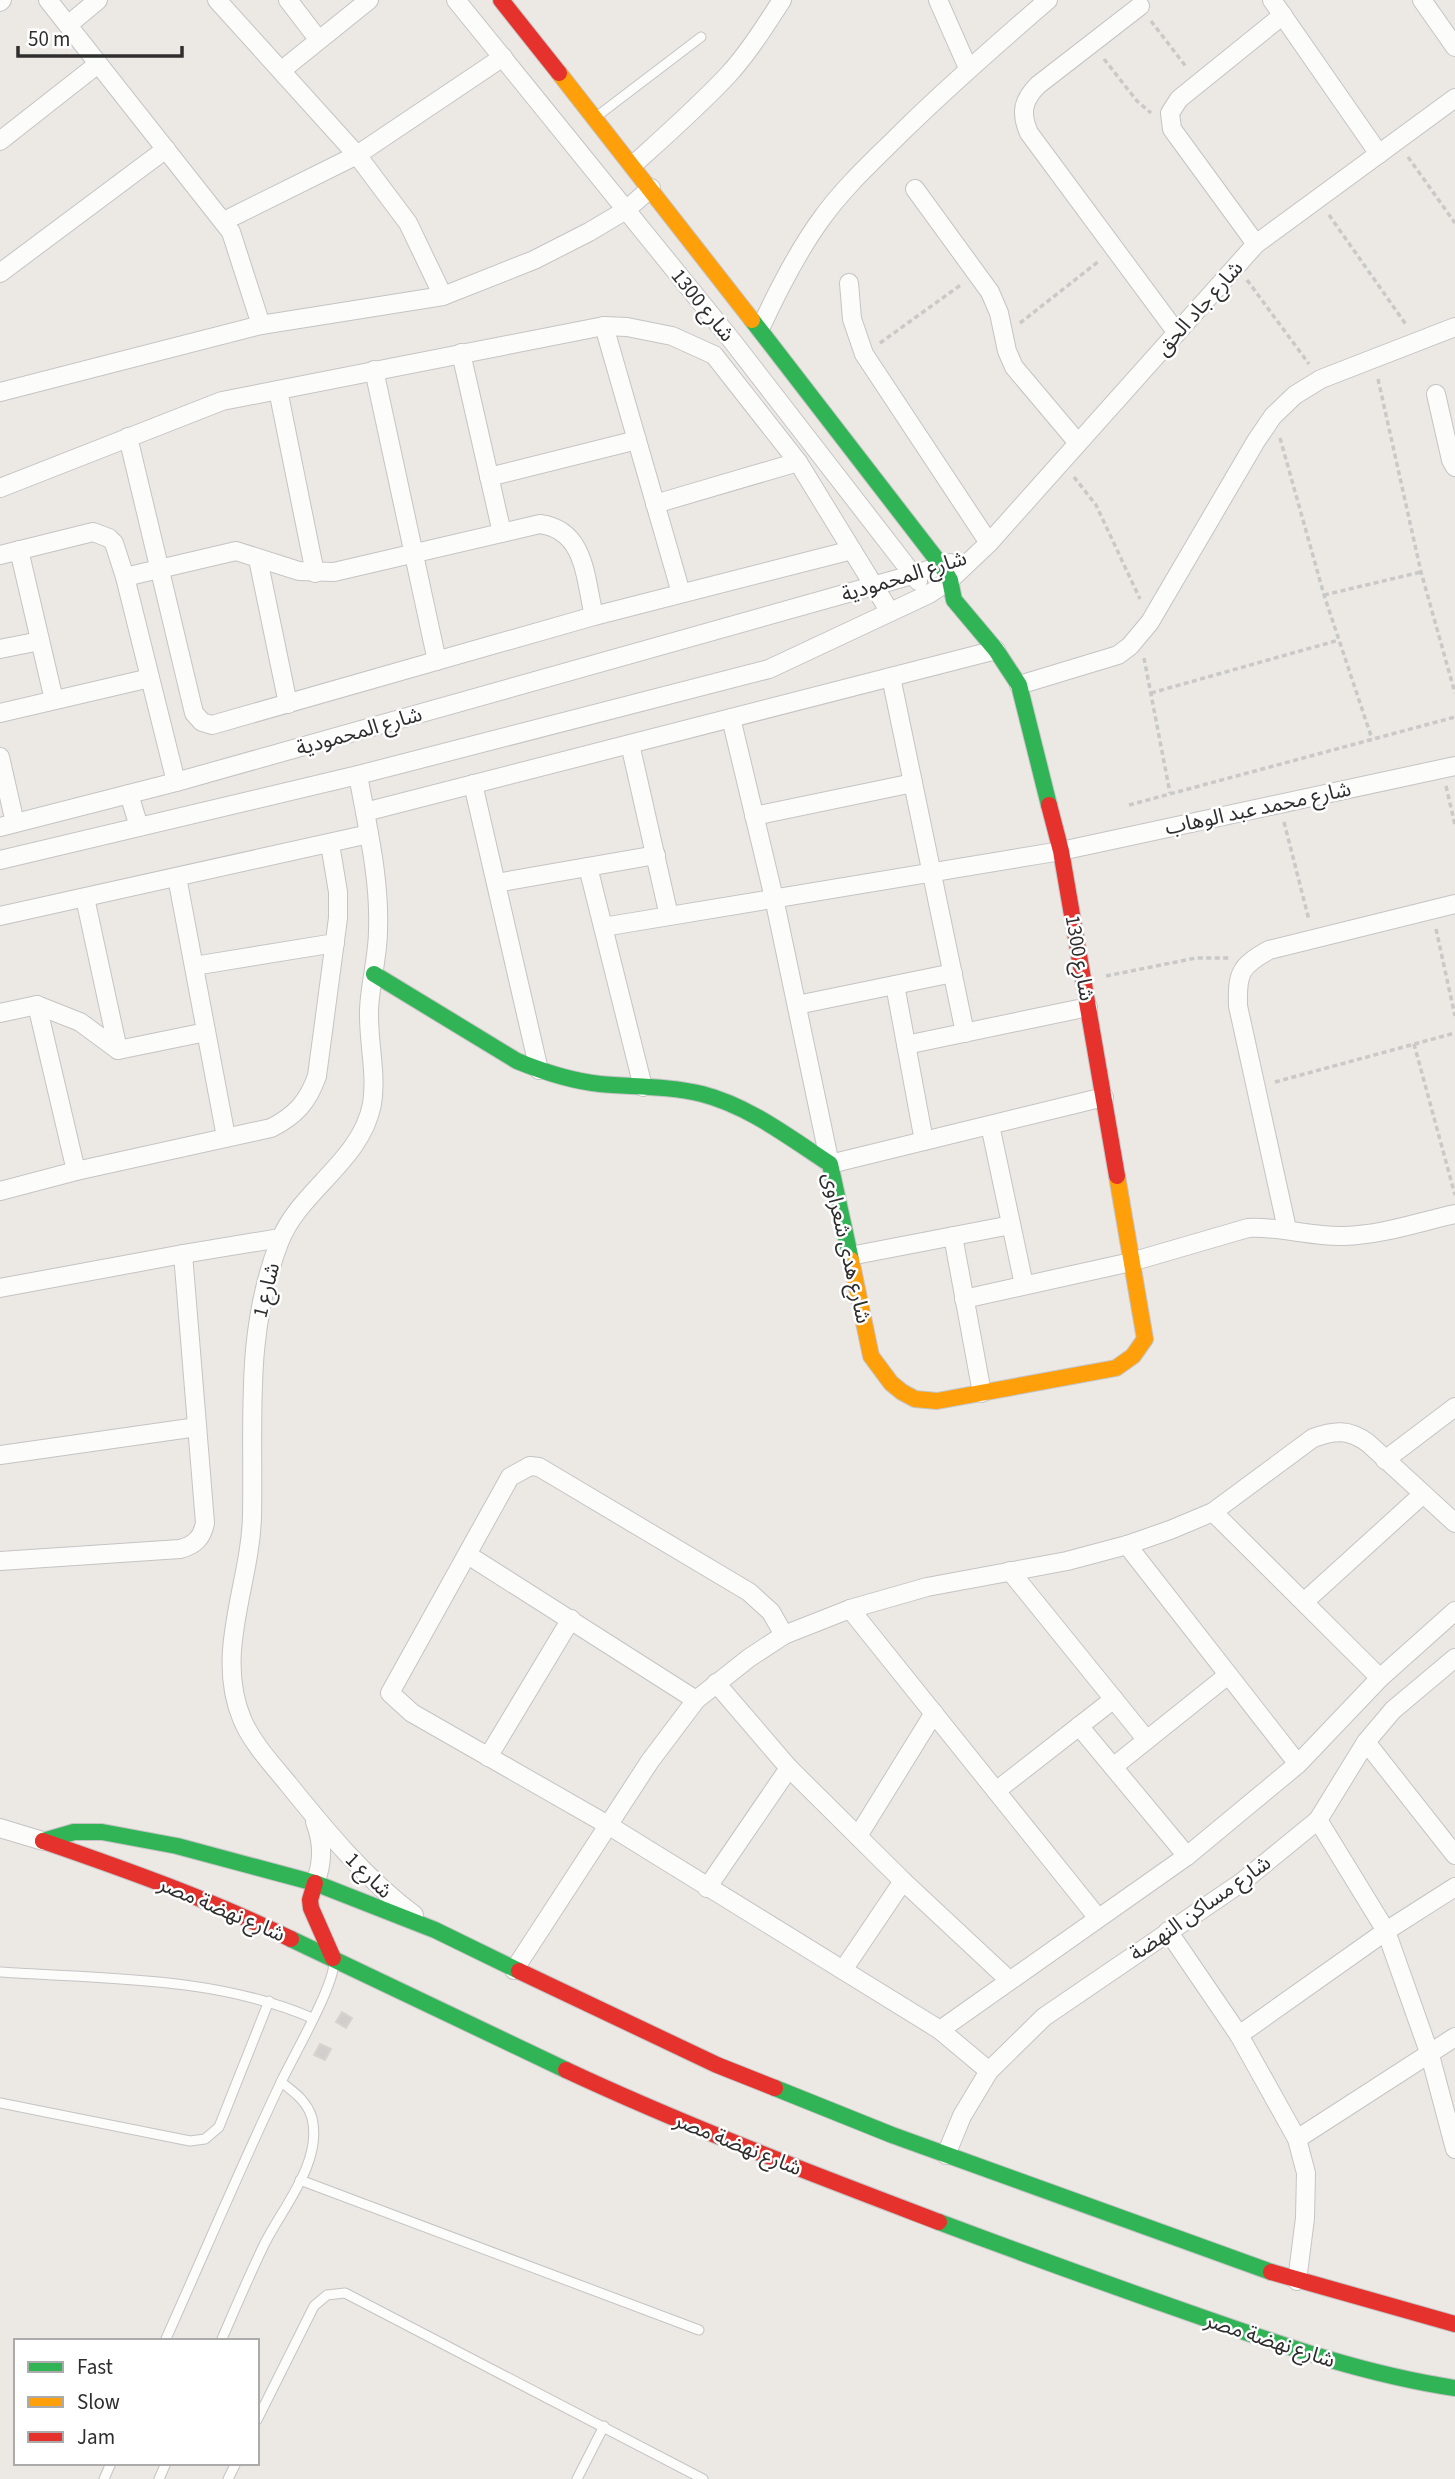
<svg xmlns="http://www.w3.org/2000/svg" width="1455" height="2479" font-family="'Source Sans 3','Noto Sans Arabic',sans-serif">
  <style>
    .building { fill: #d1cecb; stroke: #d7d4d0; stroke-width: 2 }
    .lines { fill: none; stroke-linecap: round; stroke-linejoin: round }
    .lane-casing { stroke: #c5c4c5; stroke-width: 11 }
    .street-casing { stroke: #c5c4c5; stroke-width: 20 }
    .fast-casing { stroke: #c5c4c5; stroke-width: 18 }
    .slow-casing { stroke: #c5c4c5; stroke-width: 18 }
    .jam-casing { stroke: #c5c4c5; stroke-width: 18 }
    .path { stroke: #c9c9c8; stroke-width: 3.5; stroke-dasharray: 5 3.5; stroke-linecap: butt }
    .lane { stroke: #fcfcfb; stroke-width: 9 }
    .street { stroke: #fcfcfb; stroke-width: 18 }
    .fast { stroke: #30b455; stroke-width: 16 }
    .slow { stroke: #ff9f0a; stroke-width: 16 }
    .jam { stroke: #e5322d; stroke-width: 16 }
    .labels { text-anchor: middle; stroke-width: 5; stroke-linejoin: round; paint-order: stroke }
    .street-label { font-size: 21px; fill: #2e2e2e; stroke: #fff }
  </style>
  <rect width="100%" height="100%" fill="#ece8e4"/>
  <!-- building -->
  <g class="building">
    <polygon points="342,2012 352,2018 346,2028 336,2022"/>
    <polygon points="320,2044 331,2049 325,2060 314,2055"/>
  </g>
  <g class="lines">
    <!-- lane casing -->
    <g class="lane-casing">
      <g id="lane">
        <polyline points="596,117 701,37"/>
        <path d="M0,1972C104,1979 215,1976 312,2018"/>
        <polyline points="0,2103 190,2141 205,2139 219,2127 269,2001"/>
        <polyline points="300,2180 699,2330"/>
        <path d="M165,2341C204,2254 241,2166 282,2080C294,2055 334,1986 334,1962"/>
        <path d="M221,2341C235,2309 248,2278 263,2247C281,2209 323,2163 312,2118C307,2101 294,2092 281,2082"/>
        <polyline points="257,2420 314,2306 327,2295 345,2293 703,2479"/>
        <polyline points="104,2479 111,2463"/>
        <polyline points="159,2479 166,2463"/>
        <polyline points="228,2479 236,2463"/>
        <polyline points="577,2479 604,2426"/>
      </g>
    </g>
    <!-- street casing -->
    <g class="street-casing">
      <g id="street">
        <polyline points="48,0 231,232 261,325"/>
        <polyline points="217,0 357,155 408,223 443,296"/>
        <polyline points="288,0 318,39"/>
        <polyline points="456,0 733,342 918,581"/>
        <polyline points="938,0 968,68"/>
        <polyline points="1272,0 1379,154"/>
        <polyline points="1422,0 1455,47"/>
        <polyline points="0,2 2,0"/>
        <path d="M1140,6L1038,85C1023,100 1020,113 1029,133L1177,333"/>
        <polyline points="68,25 98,0"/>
        <polyline points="282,70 369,0"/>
        <polyline points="0,141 98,64"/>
        <path d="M633,165C665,136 698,107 728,75C749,52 765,26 782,0"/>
        <polyline points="915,189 990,292 999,313 1007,351 1014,367 1078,443"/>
        <polyline points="224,221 357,155 503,57"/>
        <polyline points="1256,244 1172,129 1170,113 1179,99 1283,15"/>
        <polyline points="0,273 166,149"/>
        <polyline points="849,283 852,319 864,354 989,543"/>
        <polyline points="604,326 681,593"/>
        <path d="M760,329C778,290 797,252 822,218C845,186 874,160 902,132C949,86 998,43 1048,0"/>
        <polyline points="461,353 502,533"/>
        <polyline points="374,370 437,661"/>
        <polyline points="278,390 315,573"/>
        <polyline points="0,392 261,325 443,296 534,260 589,232 626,210 651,188"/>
        <polyline points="1436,394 1451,460 1455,467"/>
        <polyline points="128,437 194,713 202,722 212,725 594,616 852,550"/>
        <polyline points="489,477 637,440"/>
        <polyline points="0,488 222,401 604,326 627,327 672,336 714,355 798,462 890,612"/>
        <polyline points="655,504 798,462"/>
        <polyline points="19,550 54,700"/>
        <polyline points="0,555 93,532 109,538 114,543 125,577 176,782"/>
        <polyline points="258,559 288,704"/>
        <path d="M125,577L236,551L299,571L334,572L540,524C586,530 585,579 594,616"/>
        <polyline points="0,649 40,641"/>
        <polyline points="891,677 965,1033"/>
        <polyline points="1019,685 1118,655 1130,646 1150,622 1256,441 1273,416 1295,395 1321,379 1455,327"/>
        <polyline points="0,713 150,678"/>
        <polyline points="731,718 774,898 830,1164 1104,1097"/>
        <polyline points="630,744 669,916"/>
        <polyline points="0,757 15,823"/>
        <path d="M358,775C367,825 380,878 378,930C378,957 370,983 369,1010C368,1042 377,1073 372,1104C361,1162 299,1190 279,1243C244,1334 254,1420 252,1515C251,1583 214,1652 242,1719C252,1743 272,1764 289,1785C327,1832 365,1878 414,1915"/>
        <polyline points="473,784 539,1070"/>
        <polyline points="129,794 139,827"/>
        <polyline points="365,812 996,650"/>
        <polyline points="754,816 913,783"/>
        <polyline points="0,827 176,782 912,575 950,563"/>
        <polyline points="0,860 358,775 769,669 929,594 950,580 989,543 1256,244 1455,98"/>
        <polyline points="588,867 643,1087"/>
        <polyline points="177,877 226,1137"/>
        <polyline points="496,883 656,855"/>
        <polyline points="85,898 118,1050"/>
        <polyline points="0,916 369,834"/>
        <polyline points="603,927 1061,851 1455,766"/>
        <polyline points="194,966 335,943"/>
        <polyline points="895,985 924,1141"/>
        <polyline points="37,1005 76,1171"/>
        <polyline points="797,1005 953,973"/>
        <polyline points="0,1013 37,1005 80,1022 118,1050 206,1032"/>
        <polyline points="906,1045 1088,1007"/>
        <polyline points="990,1125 1024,1285"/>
        <path d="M0,1191L76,1171L271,1128C295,1116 308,1102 317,1076L338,918V892L330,844"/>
        <path d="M1287,1229L1238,1006C1237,973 1240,966 1269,950L1455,904"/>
        <polyline points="953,1236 982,1393"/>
        <polyline points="850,1256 1011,1225"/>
        <polyline points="0,1288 183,1254 280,1238"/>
        <path d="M964,1299L1131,1262L1248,1228C1280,1226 1311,1237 1344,1236C1382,1235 1419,1222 1455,1214"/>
        <polyline points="0,1455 197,1427"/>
        <polyline points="1385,1460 1455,1407"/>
        <polyline points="1213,1512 1380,1678"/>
        <polyline points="1127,1545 1298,1764"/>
        <polyline points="468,1555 696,1700"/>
        <path d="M0,1561L180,1549C195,1545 202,1538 205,1523L183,1254"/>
        <polyline points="1010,1571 1146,1739"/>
        <polyline points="1304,1602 1423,1494"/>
        <polyline points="850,1609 1098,1918"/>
        <polyline points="784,1635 771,1612 749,1592 539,1467 530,1466 510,1477 390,1693 412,1713 608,1825 940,2030 989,2071"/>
        <polyline points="716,1683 789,1768 903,1881 1009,1980"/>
        <polyline points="1079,1726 1187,1856"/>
        <polyline points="1366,1742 1455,1855"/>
        <polyline points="488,1757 571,1619"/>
        <polyline points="1113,1767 1228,1675"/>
        <polyline points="996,1791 1114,1699"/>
        <polyline points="1318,1820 1386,1931 1430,2055 1455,2149"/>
        <path d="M315,1822C323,1842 323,1863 315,1883"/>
        <polyline points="0,1828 43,1841"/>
        <polyline points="858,1836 934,1713"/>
        <polyline points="707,1888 789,1768"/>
        <polyline points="1168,1931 1239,2035 1297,2139 1306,2173 1305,2218 1297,2281"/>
        <path d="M514,1970L650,1761L696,1700L749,1658L784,1635L850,1609L927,1587L1067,1561L1127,1545L1170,1530L1213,1512L1313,1438C1335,1430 1349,1429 1368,1443L1455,1523"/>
        <polyline points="843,1970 903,1881"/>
        <polyline points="940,2030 1187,1856 1298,1764 1380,1678 1455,1611"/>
        <polyline points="1239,2035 1386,1931 1455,1887"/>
        <polyline points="1297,2139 1455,2037"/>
        <polyline points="946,2155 962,2116 989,2071 1044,2017 1242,1882 1318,1820 1366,1742 1393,1710 1455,1658"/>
      </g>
    </g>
    <!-- fast casing -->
    <g class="fast-casing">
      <g id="fast">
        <polyline points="752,320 941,565 950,580 954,600 996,650 1019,685 1049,805"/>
        <path d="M374,974L517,1061C544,1072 571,1081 600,1084C634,1087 669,1086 702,1094C749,1106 790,1138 830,1164L851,1260"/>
        <polyline points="43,1841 74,1832 102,1832 177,1846 315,1883 435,1930 519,1971"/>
        <polyline points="291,1939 566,2070"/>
        <polyline points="775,2088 892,2135 1271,2272"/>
        <path d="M939,2222C1027,2255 1115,2287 1204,2318C1287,2347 1368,2375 1455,2388"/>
      </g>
    </g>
    <!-- slow casing -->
    <g class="slow-casing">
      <g id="slow">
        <polyline points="559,73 752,320"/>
        <polyline points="851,1260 871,1356 891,1383 902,1392 915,1399 937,1401 1116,1368 1133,1356 1145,1339 1117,1176"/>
      </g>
    </g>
    <!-- jam casing -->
    <g class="jam-casing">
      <g id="jam">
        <polyline points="501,0 559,73"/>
        <polyline points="1049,805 1061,851 1117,1176"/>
        <path d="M43,1841C127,1870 211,1900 291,1939"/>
        <polyline points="315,1883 310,1900 311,1908 333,1958"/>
        <polyline points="519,1971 717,2065 775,2088"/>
        <path d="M566,2070C688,2127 813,2174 939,2222"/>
        <polyline points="1271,2272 1455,2324"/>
      </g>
    </g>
    <!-- path -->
    <g class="path">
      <polyline points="1151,21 1187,68"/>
      <polyline points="1104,59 1137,101 1151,113"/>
      <polyline points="1408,157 1455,223"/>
      <polyline points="1329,215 1407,326"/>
      <polyline points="1247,280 1309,364"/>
      <polyline points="1020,323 1099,261"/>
      <polyline points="880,343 962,284"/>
      <polyline points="1378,379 1421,572 1455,693"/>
      <polyline points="1280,438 1324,595 1372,739"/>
      <polyline points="1074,477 1096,505 1140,599"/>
      <polyline points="1324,595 1421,572"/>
      <polyline points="1144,658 1170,793"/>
      <polyline points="1151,693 1339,640"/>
      <polyline points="1446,786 1455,825"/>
      <polyline points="1129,805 1455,717"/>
      <polyline points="1284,822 1309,920"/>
      <polyline points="1436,929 1455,1016"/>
      <polyline points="1106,976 1196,958 1230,958"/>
      <polyline points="1414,1044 1455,1195"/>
      <polyline points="1275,1082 1455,1033"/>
    </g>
    <!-- lane -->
    <use href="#lane" class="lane"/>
    <!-- street -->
    <use href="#street" class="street"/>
    <!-- fast -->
    <use href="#fast" class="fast"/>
    <!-- slow -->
    <use href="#slow" class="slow"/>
    <!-- jam -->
    <use href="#jam" class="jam"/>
  </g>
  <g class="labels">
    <!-- street labels -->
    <g class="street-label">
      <text transform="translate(703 305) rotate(51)" y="7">شارع 1300</text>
      <text transform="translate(1199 308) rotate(-48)" y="7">شارع جاد الحق</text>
      <text transform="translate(904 576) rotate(-17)" y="7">شارع المحمودية</text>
      <text transform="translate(359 731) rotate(-16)" y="7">شارع المحمودية</text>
      <text transform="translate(1258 808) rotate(-12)" y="7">شارع محمد عبد الوهاب</text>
      <text transform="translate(1080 958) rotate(80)" y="7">شارع 1300</text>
      <text transform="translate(847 1248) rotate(77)" y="7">شارع هدى شعراوى</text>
      <text transform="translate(266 1290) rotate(-76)" y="7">شارع 1</text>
      <text transform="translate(369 1875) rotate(44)" y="7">شارع 1</text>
      <text transform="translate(1200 1908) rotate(-35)" y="7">شارع مساكن النهضة</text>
      <text transform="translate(222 1909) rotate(23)" y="7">شارع نهضة مصر</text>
      <text transform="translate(738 2144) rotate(22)" y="7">شارع نهضة مصر</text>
      <text transform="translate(1270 2340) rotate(18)" y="7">شارع نهضة مصر</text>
    </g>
  </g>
  <!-- legend -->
  <rect x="14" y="2339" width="245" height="126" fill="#ffffff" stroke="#ababab" stroke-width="2"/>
  <rect x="28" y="2362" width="35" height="10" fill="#30b455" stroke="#ababab" stroke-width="2"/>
  <text x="77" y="2374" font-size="21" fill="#2e2e2e">Fast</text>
  <rect x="28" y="2397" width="35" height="10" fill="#ff9f0a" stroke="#ababab" stroke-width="2"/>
  <text x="77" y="2409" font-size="21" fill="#2e2e2e">Slow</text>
  <rect x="28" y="2432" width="35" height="10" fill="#e5322d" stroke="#ababab" stroke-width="2"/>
  <text x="77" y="2444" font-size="21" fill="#2e2e2e">Jam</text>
  <!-- scale -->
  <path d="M18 46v10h164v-10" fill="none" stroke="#2e2e2e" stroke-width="3.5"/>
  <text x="28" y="46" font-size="21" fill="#2e2e2e" stroke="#ffffff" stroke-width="5" paint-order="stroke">50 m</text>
</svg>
